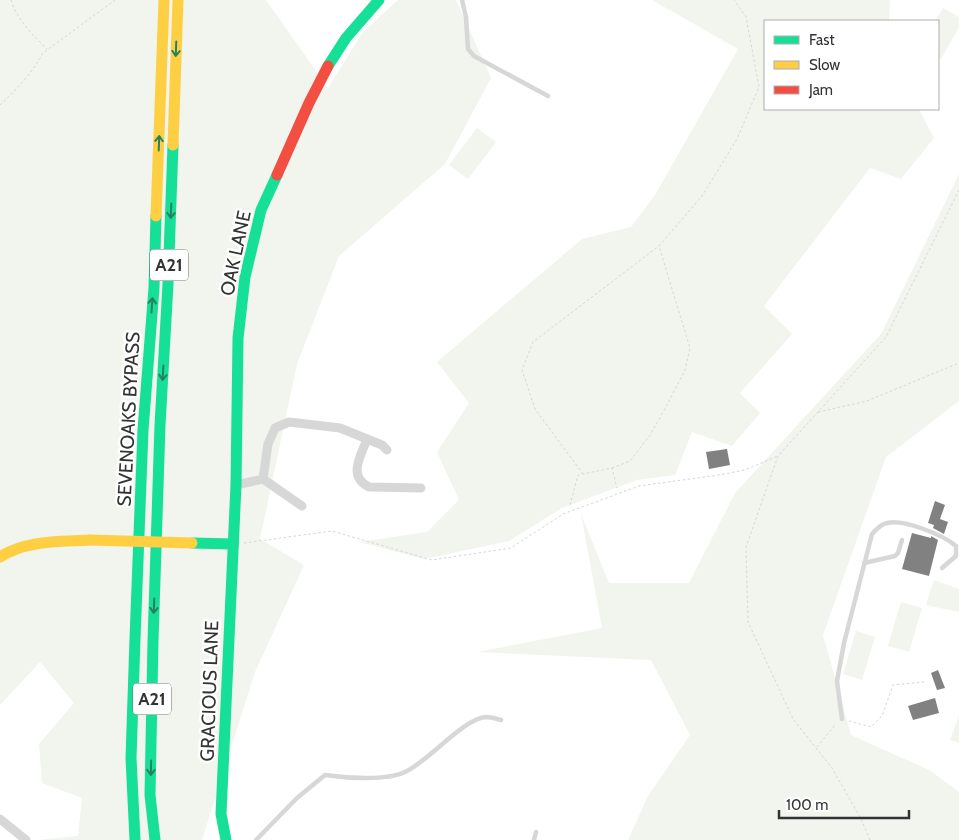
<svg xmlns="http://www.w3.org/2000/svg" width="959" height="840" font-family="Cabin,sans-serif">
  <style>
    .green { fill: #f1f5ed }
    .building { fill: #818181 }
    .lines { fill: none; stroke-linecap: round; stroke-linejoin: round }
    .path { stroke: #d6d6d6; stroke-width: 1; stroke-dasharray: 2.5 2.5; stroke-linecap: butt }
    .lane { stroke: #d7d7d7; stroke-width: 4.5 }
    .street { stroke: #d7d7d7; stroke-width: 9 }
    .fast { stroke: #16e098; stroke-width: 11 }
    .slow { stroke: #ffcf43; stroke-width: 11 }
    .jam { stroke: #f24e42; stroke-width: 11 }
    .slow-bridge { stroke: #ffcf43; stroke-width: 11 }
    .oneway { stroke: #268160 }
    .labels { text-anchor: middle; stroke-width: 5; stroke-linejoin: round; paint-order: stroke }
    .shield { fill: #fff; stroke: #707070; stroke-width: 1 }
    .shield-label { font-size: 18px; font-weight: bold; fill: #333 }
    .street-label { font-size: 19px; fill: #333; stroke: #fff }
  </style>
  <rect width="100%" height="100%" fill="#fff"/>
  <!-- green -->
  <g class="green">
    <polygon points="0,0 266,0 328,88 363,32 398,0 456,0 491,78 445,164 339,256 297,364 260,539 304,565 255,672 202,840 39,840 78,836 82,798 42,783 39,744 74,703 40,662 0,705"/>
    <polygon points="652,0 890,0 889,21 765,21 765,109 914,109 920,111 934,138 901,179 870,168 764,306 792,334 740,393 760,413 732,446 692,432 675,475 637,480 562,508 509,541 424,559 359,542 427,532 459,500 437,452 469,403 437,362 582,239 631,227 655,195 738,49"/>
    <polygon points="943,8 959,17 959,27 941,59 938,57 938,21 935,21"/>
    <polygon points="477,128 496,142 468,179 449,165"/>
    <polygon points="959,174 959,401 886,457 823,635 851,735 929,770 959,792 959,840 628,840 648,796 690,735 651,660 477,652 602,628 581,514 609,583 689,583 735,493 881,334"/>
    <polygon points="934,580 959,589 959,612 926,605"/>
    <polygon points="901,602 922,608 909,652 888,646"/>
    <polygon points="856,631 875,637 862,680 843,674"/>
    <polygon points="959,715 959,743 950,740"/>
  </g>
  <!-- building -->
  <g class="building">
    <polygon points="727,449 730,465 709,469 706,452"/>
    <polygon points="935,501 945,505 940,519 948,522 944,534 933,528 934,525 928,523"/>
    <polygon points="912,533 931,538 931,536 938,540 929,576 902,569"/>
    <polygon points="938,670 945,688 937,690 931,673"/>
    <polygon points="935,698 939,713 913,720 908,706"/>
  </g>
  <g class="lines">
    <!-- path -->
    <g class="path">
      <path d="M11,0C17,20 33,35 47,49"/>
      <path d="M0,105C17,89 33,72 43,53L115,0"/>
      <polyline points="818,412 867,401 959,363"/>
      <polyline points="612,468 630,461 650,435 666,407 685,370 690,348 659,246 702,196 737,139 759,87 746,17 734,0"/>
      <polyline points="583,474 535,409 522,370 533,342 659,246"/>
      <polyline points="570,505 578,475 612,468 617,488"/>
      <polyline points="244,543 332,531 432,560 511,548 563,514 639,486 719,475 745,470 778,456"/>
      <polyline points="849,721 871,727 882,716 893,685 924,682"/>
      <polyline points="817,747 836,724"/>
      <polyline points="870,840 861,819 832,768 793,719 748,622 746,547 778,456 886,337 959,190"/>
    </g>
    <!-- lane -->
    <g class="lane">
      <polyline points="462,0 466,17 468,49 474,56 548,96"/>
      <polyline points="864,563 895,556 898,553 902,540"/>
      <path d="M842,719L837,681L844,643L872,534C875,531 880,525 884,524C901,517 943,535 956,546V556L942,568"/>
      <path d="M256,840L297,798L325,775C346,778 386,781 405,772C428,762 464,718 486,717C491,717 497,719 501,720"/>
      <polyline points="534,840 536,832"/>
    </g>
    <!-- street -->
    <g class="street">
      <path d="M367,439C361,456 347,476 369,487L421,488"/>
      <polyline points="263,479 302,506"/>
      <polyline points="236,485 263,479 268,444 275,428 289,422 340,428 382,445 387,450"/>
      <polyline points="0,819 26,840"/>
    </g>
    <!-- fast -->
    <g class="fast">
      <polyline points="328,66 346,38 379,0"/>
      <polyline points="192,543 233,544"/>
      <polyline points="135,840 131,758 135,639 143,430 154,288 156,216"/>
      <polyline points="155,840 150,795 153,641 160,425 168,284 173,145"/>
      <polyline points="226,840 221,814 236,485 238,338 245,277 261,210 277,175"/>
    </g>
    <!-- slow -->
    <g class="slow">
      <polyline points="173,145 178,0"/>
      <polyline points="156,216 164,0"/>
      <path d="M0,557C27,540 59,542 90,540"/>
    </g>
    <!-- jam -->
    <polyline class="jam" points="277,175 309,103 328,66"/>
    <!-- slow-bridge -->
    <polyline class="slow-bridge" points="90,540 192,543"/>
  </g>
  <!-- one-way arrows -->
  <defs><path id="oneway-shaft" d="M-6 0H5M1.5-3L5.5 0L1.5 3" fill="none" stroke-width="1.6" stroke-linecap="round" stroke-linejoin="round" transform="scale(1.25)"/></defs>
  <g class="oneway">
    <use href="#oneway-shaft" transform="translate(176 49) rotate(92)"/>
    <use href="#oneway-shaft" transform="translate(159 143) rotate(-88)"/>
    <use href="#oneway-shaft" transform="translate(171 211) rotate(92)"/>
    <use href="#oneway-shaft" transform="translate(152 305) rotate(-86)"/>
    <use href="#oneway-shaft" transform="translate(163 373) rotate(93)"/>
    <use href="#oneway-shaft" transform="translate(154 606) rotate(92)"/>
    <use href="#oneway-shaft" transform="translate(151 768) rotate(91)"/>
  </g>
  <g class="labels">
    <!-- shield labels -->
    <g class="shield">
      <rect x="150" y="249.5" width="38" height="31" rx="4"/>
      <rect x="133" y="683.5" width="38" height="31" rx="4"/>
    </g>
    <g class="shield-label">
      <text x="169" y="271">A21</text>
      <text x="152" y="705">A21</text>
    </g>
    <!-- street labels -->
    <g class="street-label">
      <text transform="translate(235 253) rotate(-78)" y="7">OAK LANE</text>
      <text transform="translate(128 419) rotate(-87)" y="7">SEVENOAKS BYPASS</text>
      <text transform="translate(209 691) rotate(-88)" y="7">GRACIOUS LANE</text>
    </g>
  </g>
  <!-- legend -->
  <rect x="764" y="20" width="175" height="90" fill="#ffffff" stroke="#adadad"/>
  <rect x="774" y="36" width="25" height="8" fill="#16e098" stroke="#adadad"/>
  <text x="809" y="45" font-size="15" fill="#333333">Fast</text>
  <rect x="774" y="61" width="25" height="8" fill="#ffcf43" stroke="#adadad"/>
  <text x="809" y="70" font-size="15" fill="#333333">Slow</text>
  <rect x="774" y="86" width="25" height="8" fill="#f24e42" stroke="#adadad"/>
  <text x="809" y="95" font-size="15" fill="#333333">Jam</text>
  <!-- scale -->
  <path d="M779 810v8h130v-8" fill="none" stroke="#333333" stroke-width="2.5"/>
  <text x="786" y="810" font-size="15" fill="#333333" stroke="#ffffff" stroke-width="4" paint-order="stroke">100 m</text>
</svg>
